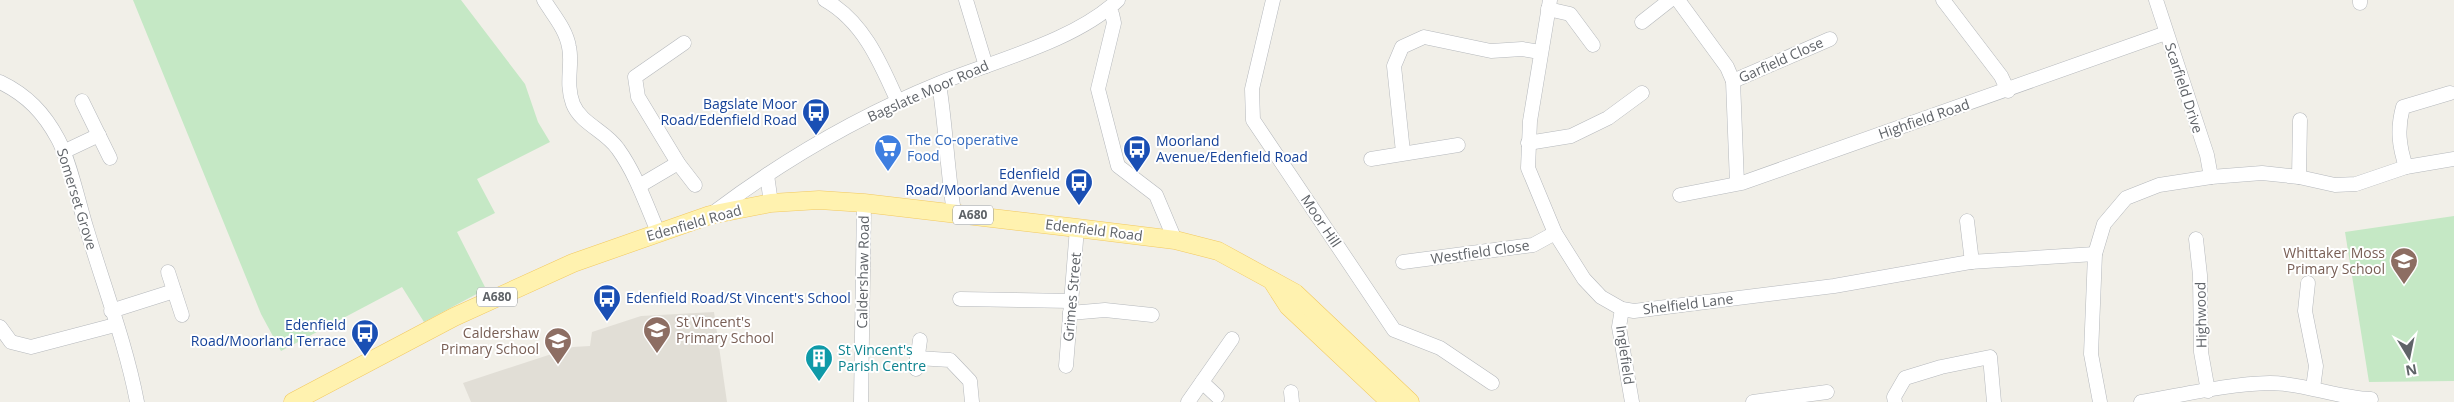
<svg xmlns="http://www.w3.org/2000/svg" width="2454" height="402" font-family="'Open Sans',sans-serif">
  <style>
    .education { fill: #e1ded6 }
    .green { fill: #c5e8c5 }
    .lines { fill: none; stroke-linecap: round; stroke-linejoin: round }
    .minor-casing { stroke: #b5b8bc; stroke-width: 15 }
    .major-casing { stroke: #f2c960; stroke-width: 19 }
    .minor { stroke: #fff; stroke-width: 14 }
    .major { stroke: #fff2af; stroke-width: 18 }
    .labels { text-anchor: middle; stroke-width: 4; stroke-linejoin: round; paint-order: stroke }
    .shield { fill: #fff; stroke: #8f9295; stroke-width: 1 }
    .shield-label { font-size: 12px; font-weight: bold; fill: #5f6368 }
    .street-label { font-size: 14px; fill: #5f6368; stroke: #fff }
    .transit-label { font-size: 14px; fill: #164399; stroke: #fff; text-anchor: end }
    .shop-label { font-size: 14px; fill: #366cbe; stroke: #fff; text-anchor: start }
    .education-label { font-size: 14px; fill: #785e54; stroke: #fff; text-anchor: end }
    .culture-label { font-size: 14px; fill: #0d838f; stroke: #fff; text-anchor: start }
  </style>
  <rect width="100%" height="100%" fill="#f1efe8"/>
  <!-- education -->
  <polygon class="education" points="714,312 727,402 471,402 463,383 573,347 590,346 592,332 641,316"/>
  <!-- green -->
  <g class="green">
    <polygon points="133,0 461,0 525,84 538,122 550,142 477,179 495,213 457,232 486,289 424,322 402,287 281,351 261,314"/>
    <polygon points="2454,216 2454,381 2369,382 2345,232"/>
  </g>
  <g class="lines">
    <!-- minor casing -->
    <g class="minor-casing">
      <g id="minor">
        <path d="M544,0C553,15 566,29 569,47C573,64 565,83 573,104C581,124 606,131 618,149C636,174 646,204 658,232"/>
        <path d="M825,0C864,22 881,64 898,102"/>
        <polyline points="966,0 986,66"/>
        <polyline points="1273,0 1252,89 1253,120 1394,330 1440,348 1492,383"/>
        <polyline points="1550,0 1530,121 1528,168 1555,233 1584,279 1601,297 1622,309 1634,311 1834,286 1970,262 2095,254"/>
        <polyline points="1678,0 1727,67 1733,81 1737,183"/>
        <polyline points="1943,0 2001,76 2008,91"/>
        <polyline points="2156,0 2207,155 2211,177"/>
        <polyline points="2360,3 2360,0"/>
        <polyline points="1548,9 1570,14 1593,45"/>
        <polyline points="1107,10 1112,14 1114,23 1098,89 1118,166 1156,195 1175,240"/>
        <polyline points="1642,22 1670,0"/>
        <polyline points="684,43 635,77 638,97 678,163 695,185"/>
        <polyline points="1733,81 1830,39"/>
        <path d="M0,82C27,95 44,113 58,139C70,161 79,205 87,230C104,287 126,344 137,402"/>
        <path d="M939,84C946,127 947,169 954,212"/>
        <polyline points="82,101 110,158"/>
        <polyline points="1528,143 1571,136 1608,118 1642,93"/>
        <polyline points="63,152 99,135"/>
        <polyline points="1403,152 1394,66 1402,47 1424,37 1491,51 1522,49 1540,52"/>
        <polyline points="1371,159 1458,145"/>
        <path d="M2406,167C2399,146 2397,129 2403,107L2450,93"/>
        <polyline points="767,175 771,203"/>
        <polyline points="2299,177 2300,120"/>
        <polyline points="639,186 678,163"/>
        <polyline points="1680,195 1742,183 2166,33"/>
        <path d="M713,213C782,161 859,116 940,83C994,61 1075,41 1118,0"/>
        <polyline points="1967,221 1972,262"/>
        <polyline points="2196,239 2200,275 2201,352 2208,391"/>
        <polyline points="1403,262 1533,245 1555,233"/>
        <polyline points="168,272 182,315"/>
        <polyline points="2308,283 2305,311 2316,366 2313,388"/>
        <polyline points="960,299 1071,301"/>
        <polyline points="1622,309 1619,327 1632,402"/>
        <polyline points="111,311 174,291"/>
        <polyline points="1070,313 1105,310 1152,315"/>
        <polyline points="0,327 11,342 31,347 115,325"/>
        <polyline points="917,358 950,360 970,381 972,402"/>
        <polyline points="1066,366 1077,228"/>
        <polyline points="916,369 920,340"/>
        <polyline points="1202,382 1217,396"/>
        <polyline points="1291,392 1292,402"/>
        <polyline points="861,402 864,203"/>
        <polyline points="1188,402 1232,339"/>
        <polyline points="1753,402 1827,392"/>
        <polyline points="1895,402 1894,397 1905,378 1941,367 1990,357 1994,402"/>
        <polyline points="2100,402 2091,354 2095,254 2104,224 2126,198 2159,185 2211,177 2262,173 2299,177 2335,185 2356,184 2406,167 2454,159"/>
        <path d="M2141,402C2183,395 2227,384 2270,383C2304,383 2337,398 2371,399"/>
      </g>
    </g>
    <!-- major casing -->
    <g class="major-casing">
      <g id="major">
        <polyline points="1272,281 1288,306 1390,402"/>
        <polyline points="293,402 454,317 573,263 710,215 771,203 819,200 864,203 1077,228 1175,240 1218,251 1295,293 1410,402"/>
      </g>
    </g>
    <!-- minor -->
    <use href="#minor" class="minor"/>
    <!-- major -->
    <use href="#major" class="major"/>
  </g>
  <!-- icons -->
  <defs>
    <g id="bus-pin" transform="scale(1.4375)"><path d="M0 17L-7.5 6A9.5 9.5 0 1 1 7.5 6Z" fill="#1a4fb4" stroke="#fff"/><path d="M-5-6H5V4H4V6H2V4H-2V6H-4V4H-5ZM-3.5-4V0h7V-4ZM-3.5 1.2v1.5H-2V1.2ZM2 1.2v1.5H3.5V1.2Z" fill="#fff"/></g>
    <g id="supermarket-pin" transform="scale(1.4375)"><path d="M0 17L-7.5 6A9.5 9.5 0 1 1 7.5 6Z" fill="#3f7fe0" stroke="#fff"/><path d="M-6-5.5h2.5l.6 2H6L4.5 2H-2.5L-4.4-4H-6ZM-1.5 3.2a1.3 1.3 0 1 0 .1 0ZM3 3.2a1.3 1.3 0 1 0 .1 0Z" fill="#fff"/></g>
    <g id="school-pin" transform="scale(1.4375)"><path d="M0 17L-7.5 6A9.5 9.5 0 1 1 7.5 6Z" fill="#8d6e63" stroke="#fff"/><path d="M0-5L7-2L0 1L-7-2ZM-4 1L0 2.5L4 1V4Q0 6-4 4Z" fill="#fff"/></g>
    <g id="building-pin" transform="scale(1.4375)"><path d="M0 17L-7.5 6A9.5 9.5 0 1 1 7.5 6Z" fill="#0f9aa8" stroke="#fff"/><path d="M-4-6H4V6H1V3H-1V6H-4ZM-2.5-4.3h1.7v1.8h-1.7ZM.8-4.3h1.7v1.8H.8ZM-2.5-1h1.7V.8h-1.7ZM.8-1h1.7V.8H.8Z" fill="#fff"/></g>
  </defs>
  <g fill-rule="evenodd">
    <use href="#bus-pin" x="816" y="112"/>
    <use href="#supermarket-pin" x="888" y="148"/>
    <use href="#bus-pin" x="1137" y="149"/>
    <use href="#bus-pin" x="1079" y="182"/>
    <use href="#school-pin" x="2404" y="261"/>
    <use href="#bus-pin" x="607" y="298"/>
    <use href="#school-pin" x="657" y="330"/>
    <use href="#bus-pin" x="365" y="333"/>
    <use href="#school-pin" x="558" y="341"/>
    <use href="#building-pin" x="819" y="358"/>
  </g>
  <g class="labels">
    <!-- shield labels -->
    <g class="shield">
      <rect x="953" y="205.5" width="40" height="19" rx="4"/>
      <rect x="477" y="287.5" width="40" height="19" rx="4"/>
    </g>
    <g class="shield-label">
      <text x="973" y="219">A680</text>
      <text x="497" y="301">A680</text>
    </g>
    <!-- street labels -->
    <g class="street-label">
      <text transform="translate(1781 60) rotate(-24)" y="5">Garfield Close</text>
      <text transform="translate(2184 88) rotate(72)" y="5">Scarfield Drive</text>
      <text transform="translate(928 91) rotate(-24)" y="5">Bagslate Moor Road</text>
      <text transform="translate(1924 119) rotate(-19)" y="5">Highfield Road</text>
      <text transform="translate(77 199) rotate(73)" y="5">Somerset Grove</text>
      <text transform="translate(1321 221) rotate(56)" y="5">Moor Hill</text>
      <text transform="translate(694 223) rotate(-16)" y="5">Edenfield Road</text>
      <text transform="translate(1094 230) rotate(7)" y="5">Edenfield Road</text>
      <text transform="translate(1480 252) rotate(-8)" y="5">Westfield Close</text>
      <text transform="translate(863 272) rotate(-89)" y="5">Caldershaw Road</text>
      <text transform="translate(1072 297) rotate(-85)" y="5">Grimes Street</text>
      <text transform="translate(1688 304) rotate(-7)" y="5">Shelfield Lane</text>
      <text transform="translate(2201 315) rotate(-91)" y="5">Highwood</text>
      <text transform="translate(1625 355) rotate(82)" y="5">Inglefield</text>
    </g>
    <!-- transit labels -->
    <g class="transit-label">
      <text x="797" y="109">Bagslate Moor<tspan x="797" dy="16">Road/Edenfield Road</tspan></text>
      <text x="1156" y="146" text-anchor="start">Moorland<tspan x="1156" dy="16">Avenue/Edenfield Road</tspan></text>
      <text x="1060" y="179">Edenfield<tspan x="1060" dy="16">Road/Moorland Avenue</tspan></text>
      <text x="626" y="303" text-anchor="start">Edenfield Road/St Vincent's School</text>
      <text x="346" y="330">Edenfield<tspan x="346" dy="16">Road/Moorland Terrace</tspan></text>
    </g>
    <!-- shop labels -->
    <g class="shop-label">
      <text x="907" y="145">The Co-operative<tspan x="907" dy="16">Food</tspan></text>
    </g>
    <!-- education labels -->
    <g class="education-label">
      <text x="2385" y="258">Whittaker Moss<tspan x="2385" dy="16">Primary School</tspan></text>
      <text x="676" y="327" text-anchor="start">St Vincent's<tspan x="676" dy="16">Primary School</tspan></text>
      <text x="539" y="338">Caldershaw<tspan x="539" dy="16">Primary School</tspan></text>
    </g>
    <!-- culture labels -->
    <g class="culture-label">
      <text x="838" y="355">St Vincent's<tspan x="838" dy="16">Parish Centre</tspan></text>
    </g>
  </g>
  <!-- north arrow -->
  <g transform="translate(2409 357) rotate(170)" stroke="#ffffff" stroke-width="4" paint-order="stroke">
  <path d="M0-4L9 19L0 12L-9 19Z" fill="#5f6368"/>
  <text y="-8" font-size="14" font-weight="bold" text-anchor="middle" fill="#5f6368">N</text>
  </g>
</svg>
